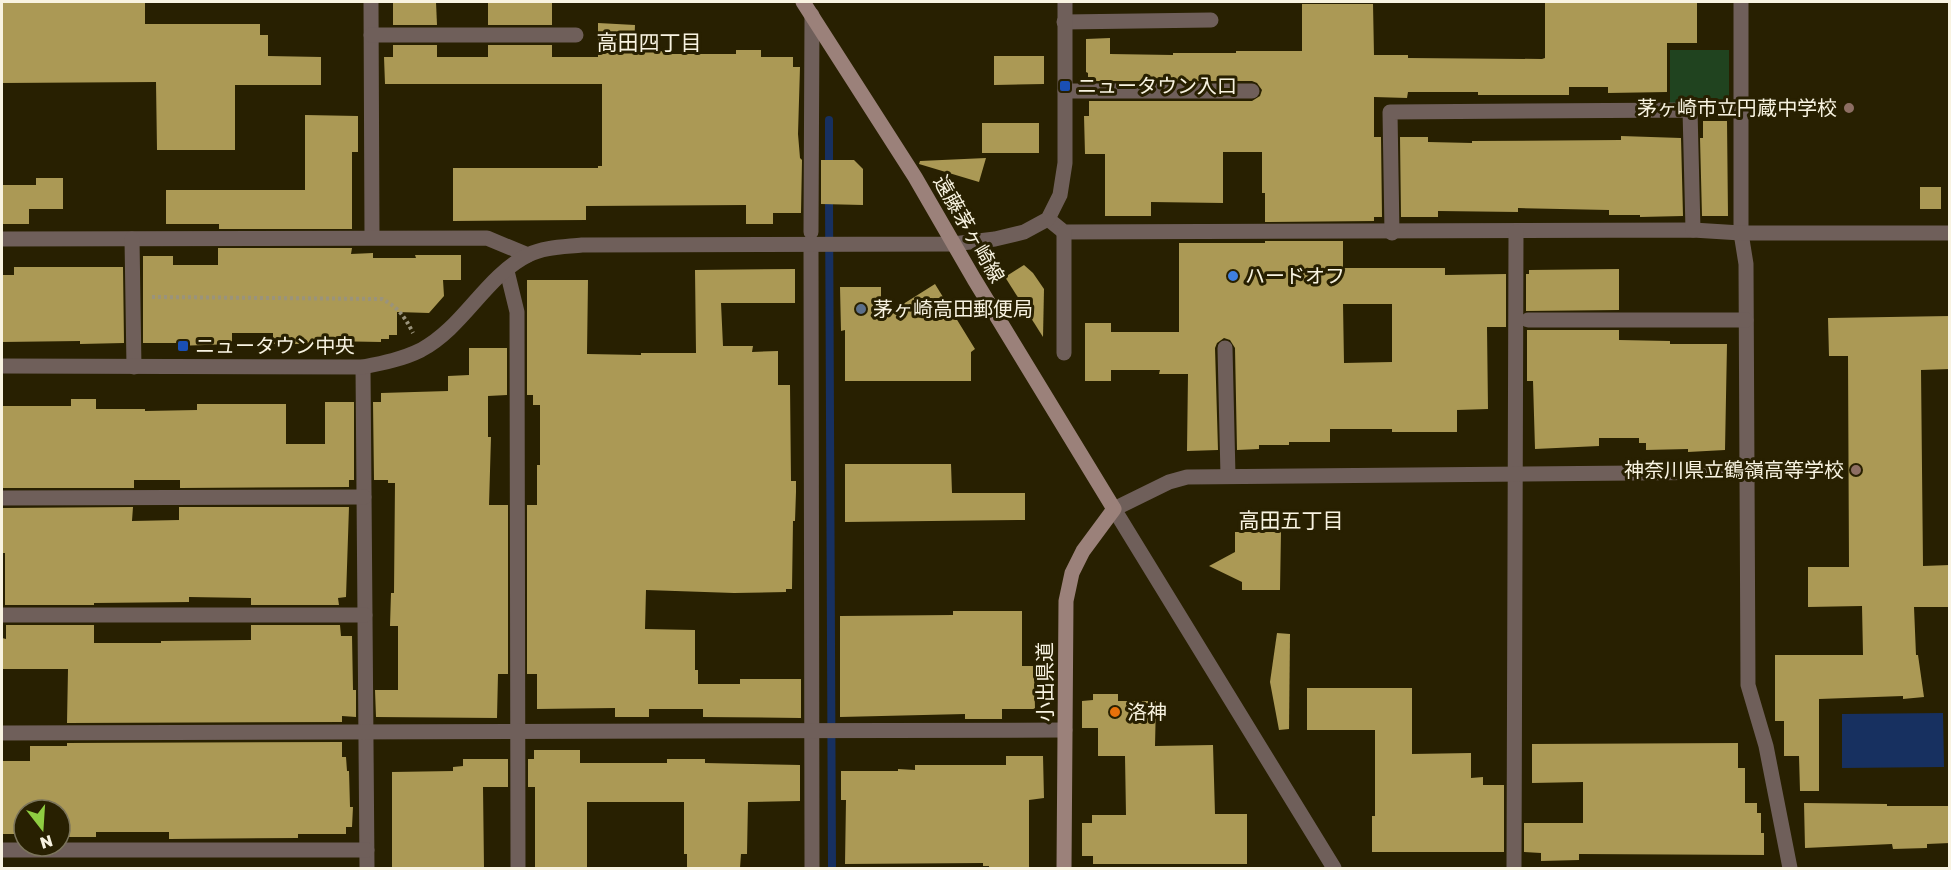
<svg xmlns="http://www.w3.org/2000/svg" width="1951" height="870" font-family="'Golos Text','Noto Sans JP',sans-serif">
  <style>
    .green { fill: #20431f }
    .water { fill: #173060 }
    .lines { fill: none; stroke-linecap: round; stroke-linejoin: round }
    .stream { stroke: #173060; stroke-width: 8 }
    .building { fill: #ab9955; fill-rule: evenodd }
    .path { stroke: #9a937c; stroke-width: 4; stroke-dasharray: 3 3; stroke-linecap: butt }
    .pedestrian { stroke: #6f5f5a; stroke-width: 15 }
    .minor { stroke: #6f5f5a; stroke-width: 15 }
    .tertiary { stroke: #6f5f5a; stroke-width: 15 }
    .secondary { stroke: #9b817a; stroke-width: 15 }
    .transit-dot { fill: #1a4fb4; stroke: #282001; stroke-width: 2 }
    .education-dot { fill: #8d6e63; stroke: #282001; stroke-width: 2 }
    .shop-dot { fill: #3f7fe0; stroke: #282001; stroke-width: 2 }
    .service-dot { fill: #5c6f8a; stroke: #282001; stroke-width: 2 }
    .food-dot { fill: #e8710a; stroke: #282001; stroke-width: 2 }
    .labels { text-anchor: middle; stroke-width: 6; stroke-linejoin: round; paint-order: stroke }
    .poi-label { font-size: 20px; fill: #f8f3e1; stroke: #282001; text-anchor: start }
    .street-label { font-size: 20px; fill: #f8f3e1; stroke: #282001 }
    .neighbourhood-label { font-size: 21px; fill: #f8f3e1; stroke: #282001 }
  </style>
  <rect width="100%" height="100%" fill="#282001"/>
  <!-- green -->
  <rect class="green" x="1670" y="50" width="59" height="53"/>
  <!-- water -->
  <polygon class="water" points="1943,713 1944,767 1842,768 1842,714"/>
  <g class="lines">
    <!-- stream -->
    <g class="stream">
      <polyline points="829,120 829,168"/>
      <polyline points="829,195 832,868"/>
    </g>
  </g>
  <!-- building -->
  <g class="building">
    <polygon points="2,2 145,2 145,24 260,24 260,35 268,35 268,56 321,57 321,85 235,85 235,150 157,150 156,82 2,83"/>
    <polygon points="393,2 436,2 437,25 393,25"/>
    <rect x="488" y="2" width="64" height="23"/>
    <polygon points="1545,2 1697,2 1697,43 1667,43 1667,92 1608,93 1608,87 1569,87 1569,95 1478,95 1478,92 1408,92 1407,98 1374,97 1374,137 1381,137 1382,217 1374,217 1374,221 1265,222 1265,193 1262,193 1262,152 1223,152 1223,203 1151,202 1151,216 1105,216 1105,154 1085,154 1084,116 1089,116 1089,101 1252,101 1260,96 1262,90 1257,83 1252,81 1088,81 1088,73 1086,72 1086,39 1110,38 1110,54 1173,55 1173,53 1236,53 1236,51 1302,51 1302,4 1373,4 1374,55 1408,55 1408,58 1542,59 1545,58"/>
    <polygon points="598,23 635,25 634,52 667,51 667,54 736,54 736,50 761,50 761,57 793,57 793,67 800,67 798,134 800,158 802,160 801,213 773,213 773,224 746,224 746,205 586,206 586,220 453,221 453,168 598,168 598,166 602,166 602,84 385,84 384,57 393,57 393,45 437,45 437,57 488,57 488,45 552,45 552,57 598,57"/>
    <polygon points="994,56 1044,56 1044,84 994,85"/>
    <polygon points="305,115 358,116 358,152 352,152 352,229 219,229 219,224 166,224 166,190 305,190"/>
    <polygon points="1703,121 1727,121 1728,216 1702,216 1700,138 1703,138"/>
    <rect x="982" y="123" width="57" height="30"/>
    <polygon points="1621,136 1681,138 1683,216 1640,217 1640,215 1609,215 1609,210 1518,208 1518,212 1438,211 1438,217 1401,217 1400,137 1428,137 1428,142 1472,143 1472,141 1621,140"/>
    <polygon points="986,158 979,182 919,164 920,161"/>
    <polygon points="821,160 854,160 863,169 863,205 821,204"/>
    <polygon points="36,178 63,178 63,209 29,209 29,224 2,224 2,185 36,185"/>
    <rect x="1920" y="187" width="21" height="22"/>
    <path d="M1265,241H1343V268H1445V275L1506,274V327H1487L1488,409L1457,410V432H1392V429H1330V442H1289V445H1259V449L1237,450L1235,348L1230,340L1224,338L1217,343L1215,348L1218,450L1187,451L1188,374H1159L1160,370H1111V381H1085V323H1111V332H1179V243H1265ZM1343,304H1392V362L1344,363Z"/>
    <polygon points="218,248 352,248 351,254 373,253 373,258 416,258 415,255 461,255 461,280 443,280 444,296 429,313 397,312 397,335 389,335 389,339 381,339 381,342 327,341 327,344 273,344 273,333 232,333 232,344 177,346 177,343 143,343 143,256 173,256 173,265 218,265"/>
    <polygon points="1024,265 1033,273 1044,289 1043,337 1005,277"/>
    <polygon points="14,267 123,267 124,343 80,344 80,341 2,342 2,275 14,275"/>
    <polygon points="795,269 795,303 721,303 723,346 753,346 752,352 778,351 778,385 790,385 791,481 796,481 796,492 795,521 793,521 792,589 786,589 786,592 734,593 646,590 645,629 695,630 695,670 698,670 698,684 740,684 740,679 801,679 801,718 703,717 703,709 649,709 649,717 615,717 615,708 537,709 537,674 527,674 527,505 537,505 537,465 540,465 540,405 533,405 533,395 527,395 527,280 588,280 587,354 641,355 641,353 696,353 695,270"/>
    <polygon points="1619,269 1619,310 1526,311 1526,274 1529,274 1529,270"/>
    <polygon points="935,284 975,349 971,352 971,381 845,381 845,330 841,331 840,287 881,287 881,318"/>
    <polygon points="1950,316 1950,369 1921,370 1923,566 1950,565 1950,607 1914,607 1916,655 1918,655 1924,697 1903,699 1903,696 1819,699 1819,791 1800,791 1799,756 1784,756 1784,721 1775,721 1775,655 1863,655 1862,606 1808,607 1808,567 1849,567 1848,356 1829,356 1828,318"/>
    <polygon points="1527,330 1619,330 1619,340 1670,341 1670,344 1727,344 1725,450 1688,452 1688,449 1646,450 1646,443 1639,443 1639,438 1599,438 1599,446 1535,449 1533,381 1527,381"/>
    <polygon points="469,348 507,348 507,395 488,396 488,437 491,437 489,505 508,505 508,674 498,674 497,718 376,717 375,690 398,690 398,626 390,626 391,593 394,593 395,483 388,483 388,480 374,480 373,402 381,402 381,393 448,391 448,376 469,375"/>
    <polygon points="71,399 96,399 96,409 145,409 145,411 197,410 197,404 286,404 286,444 325,444 325,402 354,402 354,480 349,480 349,487 180,488 180,480 134,480 134,488 2,488 2,406 71,406"/>
    <polygon points="845,464 951,464 952,493 1025,493 1025,520 845,522"/>
    <polygon points="133,507 132,521 179,520 179,507 349,507 346,597 338,598 339,605 251,605 251,598 189,597 189,602 94,603 94,605 5,605 5,553 2,553 2,508"/>
    <polygon points="1235,532 1281,532 1280,590 1242,590 1242,582 1209,566 1235,552"/>
    <polygon points="953,611 1022,611 1022,666 1034,666 1035,709 1002,709 1002,719 965,719 965,714 840,717 840,616 953,615"/>
    <polygon points="6,625 94,625 94,643 161,643 161,641 251,640 251,625 340,625 341,636 352,636 353,690 356,690 356,717 342,716 342,722 67,723 68,669 2,669 2,638 6,639"/>
    <polygon points="1277,633 1290,634 1289,729 1279,730 1270,682"/>
    <polygon points="1307,688 1412,688 1412,754 1471,753 1471,778 1483,777 1483,785 1504,785 1504,852 1372,852 1372,816 1375,816 1375,730 1307,730"/>
    <polygon points="1093,694 1118,694 1118,701 1156,701 1155,746 1213,745 1215,814 1247,814 1247,864 1093,864 1093,856 1082,856 1082,823 1092,823 1092,815 1126,815 1125,756 1098,756 1098,728 1082,728 1082,701 1093,700"/>
    <polygon points="342,742 342,757 346,757 347,771 349,771 350,807 353,807 352,827 346,827 346,834 298,834 298,838 169,839 169,832 96,832 96,837 65,837 65,828 60,828 60,810 24,810 24,834 2,834 2,761 30,761 30,746 67,746 67,743"/>
    <polygon points="1738,743 1738,768 1745,768 1745,803 1757,803 1757,813 1761,813 1761,833 1764,833 1764,855 1579,854 1579,860 1541,861 1541,853 1524,852 1524,823 1583,823 1583,782 1532,783 1532,744"/>
    <polygon points="534,750 580,750 580,763 667,763 667,759 705,759 705,763 800,765 800,801 748,802 747,854 741,854 740,868 687,868 687,854 684,854 684,802 587,802 587,868 535,868 535,787 528,787 528,759 534,759"/>
    <polygon points="1006,756 1043,756 1044,798 1029,800 1029,867 989,868 989,866 983,866 983,863 845,864 846,800 841,800 841,771 898,771 898,769 915,770 915,765 1006,765"/>
    <polygon points="463,759 508,759 508,787 483,787 484,868 392,868 392,772 453,771 453,767 463,766"/>
    <polygon points="1804,803 1887,804 1887,806 1950,806 1950,843 1927,844 1927,848 1893,849 1892,844 1805,848"/>
  </g>
  <g class="lines">
    <!-- path -->
    <path class="path" d="M152,297L382,299C398,307 405,317 413,333"/>
    <!-- pedestrian -->
    <polyline class="pedestrian" points="811,232 812,15"/>
    <!-- minor -->
    <g class="minor">
      <polyline points="371,2 372,237"/>
      <polyline points="1741,2 1741,233 1746,264 1748,685 1766,746 1790,868"/>
      <polyline points="1064,22 1211,20"/>
      <polyline points="371,35 576,35"/>
      <polyline points="1065,91 1252,91"/>
      <polyline points="1048,219 1064,232 1693,230 1741,233 1950,233"/>
      <polyline points="1392,233 1390,112 1690,110 1693,230"/>
      <polyline points="2,239 487,238 528,255"/>
      <polyline points="132,239 134,367"/>
      <polyline points="811,245 812,868"/>
      <polyline points="507,271 517,312 518,868"/>
      <polyline points="1528,320 1746,320"/>
      <polyline points="1225,348 1228,476"/>
      <polyline points="1064,353 1064,232"/>
      <polyline points="363,367 367,868"/>
      <polyline points="2,498 364,497"/>
      <polyline points="2,615 365,615"/>
      <polyline points="2,733 1065,730"/>
      <polyline points="2,850 367,850"/>
      <polyline points="1514,868 1516,232"/>
    </g>
    <!-- tertiary -->
    <g class="tertiary">
      <path d="M2,366L363,367C383,363 403,359 421,350C464,327 485,277 528,255C544,247 564,247 582,245L953,244L995,239L1024,232L1048,219L1060,195L1065,163V2"/>
      <polyline points="1334,868 1114,509 1169,482 1187,477 1747,472"/>
    </g>
    <!-- secondary -->
    <polyline class="secondary" points="803,2 915,177 974,279 1114,509 1083,551 1072,573 1066,601 1064,868"/>
  </g>
  <!-- markers -->
  <g class="transit-dot">
    <rect x="1059" y="80" width="12" height="12" rx="3"/>
    <rect x="177" y="340" width="12" height="12" rx="3"/>
  </g>
  <g class="education-dot">
    <circle cx="1849" cy="108" r="6"/>
    <circle cx="1856" cy="470" r="6"/>
  </g>
  <circle class="shop-dot" cx="1233" cy="276" r="6"/>
  <circle class="service-dot" cx="861" cy="309" r="6"/>
  <circle class="food-dot" cx="1115" cy="712" r="6"/>
  <g class="labels">
    <!-- poi labels -->
    <g class="poi-label">
      <text x="1077" y="93">ニュータウン入口</text>
      <text x="1837" y="115" text-anchor="end">茅ヶ崎市立円蔵中学校</text>
      <text x="1245" y="283">ハードオフ</text>
      <text x="873" y="316">茅ヶ崎高田郵便局</text>
      <text x="195" y="353">ニュータウン中央</text>
      <text x="1844" y="477" text-anchor="end">神奈川県立鶴嶺高等学校</text>
      <text x="1127" y="719">洛神</text>
    </g>
    <!-- street labels -->
    <g class="street-label">
      <text transform="translate(969 229) rotate(60)" y="7">遠藤茅ヶ崎線</text>
      <text transform="translate(1045 682) rotate(-90)" y="7">小出県道</text>
    </g>
    <!-- neighbourhood labels -->
    <g class="neighbourhood-label">
      <text x="649" y="50">高田四丁目</text>
      <text x="1291" y="528">高田五丁目</text>
    </g>
  </g>
  <!-- border -->
  <rect width="1951" height="870" fill="none" stroke="#f8f3e1" stroke-width="6"/>
  <!-- north arrow -->
  <g transform="translate(42 828) rotate(163)"><circle r="28" fill="#282001" stroke="#7b745b" stroke-width="1.5"/>
  <path d="M0-4.5L10 22L0 15L-10 22Z" fill="#8fcd42"/>
  <text y="-9" font-size="16" font-weight="bold" text-anchor="middle" fill="#f8f3e1">N</text>
  </g>
</svg>
